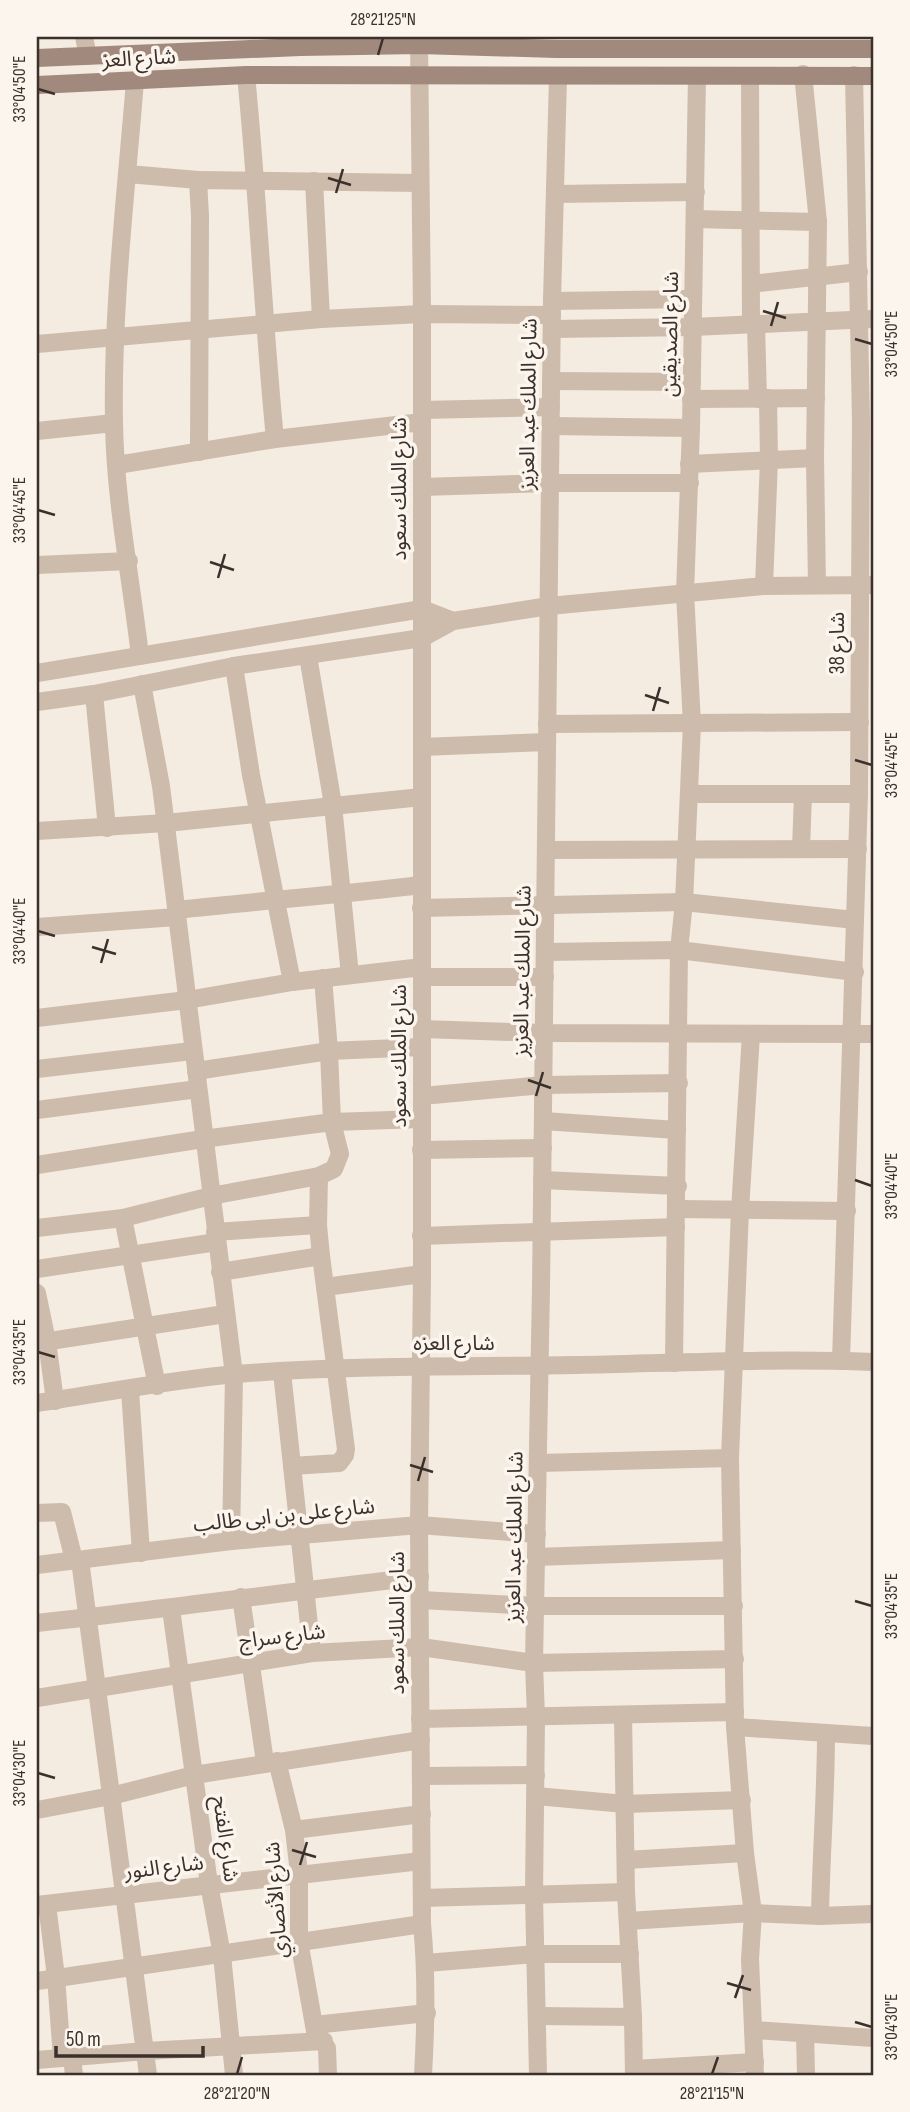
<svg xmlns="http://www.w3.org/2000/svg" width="910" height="2112" font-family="'Sofia Sans Condensed','Noto Sans Arabic',sans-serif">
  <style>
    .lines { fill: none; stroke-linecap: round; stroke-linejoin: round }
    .minor { stroke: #cdbbac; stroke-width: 18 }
    .secondary { stroke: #a18a7d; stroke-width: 18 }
    .ticks { fill: none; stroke: #3b302b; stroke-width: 2.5 }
    .labels { text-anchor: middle; stroke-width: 7; stroke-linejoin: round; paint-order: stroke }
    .street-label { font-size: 21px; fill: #3b302b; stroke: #fbf5ee }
    .neatline { fill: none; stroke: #3b302b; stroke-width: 2.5 }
    .ticks-label { font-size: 18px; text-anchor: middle; fill: #3b302b }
  </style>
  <rect width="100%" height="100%" fill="#f4ebe1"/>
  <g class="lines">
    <!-- minor -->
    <g class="minor">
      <polyline points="84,37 88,56"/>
      <path d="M419,37L422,314V1274L419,1525L422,1924C427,1975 426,2024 423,2075"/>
      <polyline points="803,74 818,222 815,458 817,585"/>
      <path d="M246,75C258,196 263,318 275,439"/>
      <polyline points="750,77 751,324"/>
      <path d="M135,81C126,194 112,309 114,422C115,500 131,578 140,656"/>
      <polyline points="128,174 198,180"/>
      <polyline points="314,181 321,319"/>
      <polyline points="556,194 696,192"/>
      <polyline points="695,219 818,222"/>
      <polyline points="751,284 859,272"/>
      <polyline points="552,301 693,299"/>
      <polyline points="756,324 758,399"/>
      <polyline points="552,329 693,327 873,319"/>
      <polyline points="37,344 321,319 422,314 552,315"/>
      <polyline points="551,381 692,382"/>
      <polyline points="691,399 816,398"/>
      <polyline points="422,410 551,407"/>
      <polyline points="551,426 691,428"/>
      <polyline points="37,431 114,423"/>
      <polyline points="199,452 200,216 198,180 420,183"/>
      <polyline points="689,464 815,458"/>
      <polyline points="117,465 275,439 422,422"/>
      <polyline points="422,487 550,483 690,483"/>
      <polyline points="37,565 129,561"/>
      <polyline points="764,586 769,460 768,398"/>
      <polyline points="308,656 333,805 350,975"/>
      <polyline points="234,666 251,775 292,982"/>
      <polyline points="37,673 422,609 453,621"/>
      <polyline points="142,684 161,786 234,1375 231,1541"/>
      <polyline points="94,694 107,828"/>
      <polyline points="37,702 94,694 234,666 422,638 453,621 549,606 764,586 873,585"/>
      <polyline points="547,724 860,722"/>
      <polyline points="422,747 547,742"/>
      <polyline points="689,794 859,794"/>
      <polyline points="37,831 166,823 422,797"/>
      <polyline points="801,849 803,794"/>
      <polyline points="546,850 858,849"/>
      <polyline points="421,908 684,902 855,920"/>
      <path d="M176,910C258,901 339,895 421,885"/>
      <polyline points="37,927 177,917"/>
      <polyline points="545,952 679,950 855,972"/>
      <polyline points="422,977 545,977"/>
      <polyline points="37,1018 187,1000 292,982 422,967"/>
      <polyline points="422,1029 544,1033 873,1034"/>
      <polyline points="751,1034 740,1210 730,1458 735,1727 745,1853 753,1913 750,1959 755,2075"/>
      <polyline points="37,1069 192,1051"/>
      <polyline points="196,1071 329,1051 422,1047"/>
      <polyline points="422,1096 543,1085 679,1083"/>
      <polyline points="37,1110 198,1089"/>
      <polyline points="543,1121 677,1130"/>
      <polyline points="421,1150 543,1148"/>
      <polyline points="37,1165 203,1139 332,1122 421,1119"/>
      <polyline points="542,1180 678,1186"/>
      <polyline points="677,1209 847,1211"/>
      <polyline points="123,1218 157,1386"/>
      <polyline points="37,1228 123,1218 211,1196 319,1176 334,1169 340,1154 332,1122 329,1051 323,978"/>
      <polyline points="215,1232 318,1225"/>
      <polyline points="421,1236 676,1227"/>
      <polyline points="37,1269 217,1242"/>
      <polyline points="220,1272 321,1256"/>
      <polyline points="325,1287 422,1274"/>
      <polyline points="37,1293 47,1341 55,1401"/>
      <polyline points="37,1343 225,1314"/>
      <polyline points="841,1361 859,794 861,421 854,75"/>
      <polyline points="674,1363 679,950 684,902 692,724 685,593 691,428 697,76"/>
      <polyline points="282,1372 312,1653"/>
      <polyline points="130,1390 141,1553"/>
      <path d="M37,1403C103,1393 170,1380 236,1374C350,1365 463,1367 576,1365C675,1363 774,1358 873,1362"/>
      <polyline points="539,1463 730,1458"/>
      <polyline points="292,1466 339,1463 345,1455 346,1449 321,1256 318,1225 319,1176"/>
      <polyline points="37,1513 62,1512 74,1560"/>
      <polyline points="536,1557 732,1550"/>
      <polyline points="80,1560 148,2075"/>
      <polyline points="37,1565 231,1541 419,1525 537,1534"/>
      <polyline points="241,1597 265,1762"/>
      <polyline points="421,1600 535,1606 734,1606"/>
      <polyline points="171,1609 209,1884 222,1955 234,2075"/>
      <path d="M37,1623C165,1609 292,1591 420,1577"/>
      <polyline points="37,1698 312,1653 421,1647 534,1663 735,1659"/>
      <polyline points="623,1715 626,1892 633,2017 634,2075"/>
      <polyline points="420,1719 735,1712"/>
      <polyline points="735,1727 873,1736"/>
      <polyline points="277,1761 294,1830 299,1873 299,1941 315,2031 327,2048 328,2075"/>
      <polyline points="421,1776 536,1775"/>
      <polyline points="536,1796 625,1804 742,1800"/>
      <polyline points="37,1810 111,1796 194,1775 421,1740"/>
      <polyline points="294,1830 422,1814"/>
      <polyline points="626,1860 745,1853"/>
      <polyline points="422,1898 626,1892"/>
      <polyline points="47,1904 56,1977 62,2058"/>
      <polyline points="37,1905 421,1861"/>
      <path d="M820,1916C821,1855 826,1794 826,1733"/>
      <polyline points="628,1921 753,1913 820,1916 873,1914"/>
      <polyline points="426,1963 536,1954 630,1954"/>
      <polyline points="37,1981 422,1924"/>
      <polyline points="538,2016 633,2017"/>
      <polyline points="314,2025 427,2013"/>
      <polyline points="753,2030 873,2038"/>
      <polyline points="805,2034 806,2075"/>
      <polyline points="72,2057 74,2075"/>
      <polyline points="37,2060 146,2051 324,2041"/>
      <polyline points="634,2069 755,2062"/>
      <polyline points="538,2075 534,1896 536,1717 534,1663 541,1288 552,301 558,77"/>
    </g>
    <!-- secondary -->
    <g class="secondary">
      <polyline points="37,58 300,47 419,45 556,49 873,49"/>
      <polyline points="37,85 246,75 873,76"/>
    </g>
  </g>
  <!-- ticks -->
  <path class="ticks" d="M378,55L383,38M38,89L55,94M328,178L351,185M336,193L343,169M763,311L786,318M771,326L778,302M855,339L872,344M38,510L55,515M210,562L234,570M218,578L225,554M645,695L669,703M653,711L660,687M855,760L872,765M38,931L55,936M92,947L116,954M101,963L108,939M528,1080L551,1088M536,1096L543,1072M855,1180L872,1186M38,1352L55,1357M410,1465L433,1472M418,1481L425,1457M855,1601L872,1606M38,1773L55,1778M292,1850L316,1857M300,1865L307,1842M727,1983L751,1990M735,1998L743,1975M855,2022L872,2027M237,2074L242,2057M712,2074L718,2057"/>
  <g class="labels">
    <!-- street labels -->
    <g class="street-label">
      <text transform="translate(139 58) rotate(-3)" y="7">شارع العز</text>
      <text transform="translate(670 334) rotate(-89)" y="7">شارع الصديقين</text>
      <text transform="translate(528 404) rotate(-89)" y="7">شارع الملك عبد العزيز</text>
      <text transform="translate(399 489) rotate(-90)" y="7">شارع الملك سعود</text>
      <text transform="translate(837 643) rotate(-90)" y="7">شارع 38</text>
      <text transform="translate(522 971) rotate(-89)" y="7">شارع الملك عبد العزيز</text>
      <text transform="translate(399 1056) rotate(-90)" y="7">شارع الملك سعود</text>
      <text x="454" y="1350">شارع العزه</text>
      <text transform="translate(284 1515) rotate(-6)" y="7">شارع على بن ابى طالب</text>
      <text transform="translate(514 1537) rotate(-89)" y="7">شارع الملك عبد العزيز</text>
      <text transform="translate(397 1623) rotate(-90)" y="7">شارع الملك سعود</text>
      <text transform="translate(282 1636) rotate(-7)" y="7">شارع سراج</text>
      <text transform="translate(226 1839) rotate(82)" y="7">شارع الفتح</text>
      <text transform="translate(164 1867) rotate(-7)" y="7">شارع النور</text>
      <text transform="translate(276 1900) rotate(-94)" y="7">شارع الأنصاري</text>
    </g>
  </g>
  <!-- border -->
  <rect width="910" height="2112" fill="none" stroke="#fbf5ee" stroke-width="77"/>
  <!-- scale -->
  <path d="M56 2046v10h147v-10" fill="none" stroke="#3b302b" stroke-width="3.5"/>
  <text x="66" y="2046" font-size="21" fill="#3b302b" stroke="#fbf5ee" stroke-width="5" paint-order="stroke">50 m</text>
  <rect x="38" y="38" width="834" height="2036" class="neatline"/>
  <g class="ticks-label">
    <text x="383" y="25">28°21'25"N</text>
    <text transform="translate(19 89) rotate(-90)" y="6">33°04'50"E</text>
    <text transform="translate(891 344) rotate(-90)" y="6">33°04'50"E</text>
    <text transform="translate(19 510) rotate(-90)" y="6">33°04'45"E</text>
    <text transform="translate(891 765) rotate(-90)" y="6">33°04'45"E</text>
    <text transform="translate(19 931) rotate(-90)" y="6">33°04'40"E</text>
    <text transform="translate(891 1186) rotate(-90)" y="6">33°04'40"E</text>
    <text transform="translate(19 1352) rotate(-90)" y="6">33°04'35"E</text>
    <text transform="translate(891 1606) rotate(-90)" y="6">33°04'35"E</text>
    <text transform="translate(19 1773) rotate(-90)" y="6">33°04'30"E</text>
    <text transform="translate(891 2027) rotate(-90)" y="6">33°04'30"E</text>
    <text x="237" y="2099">28°21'20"N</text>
    <text x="712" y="2099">28°21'15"N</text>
  </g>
</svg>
